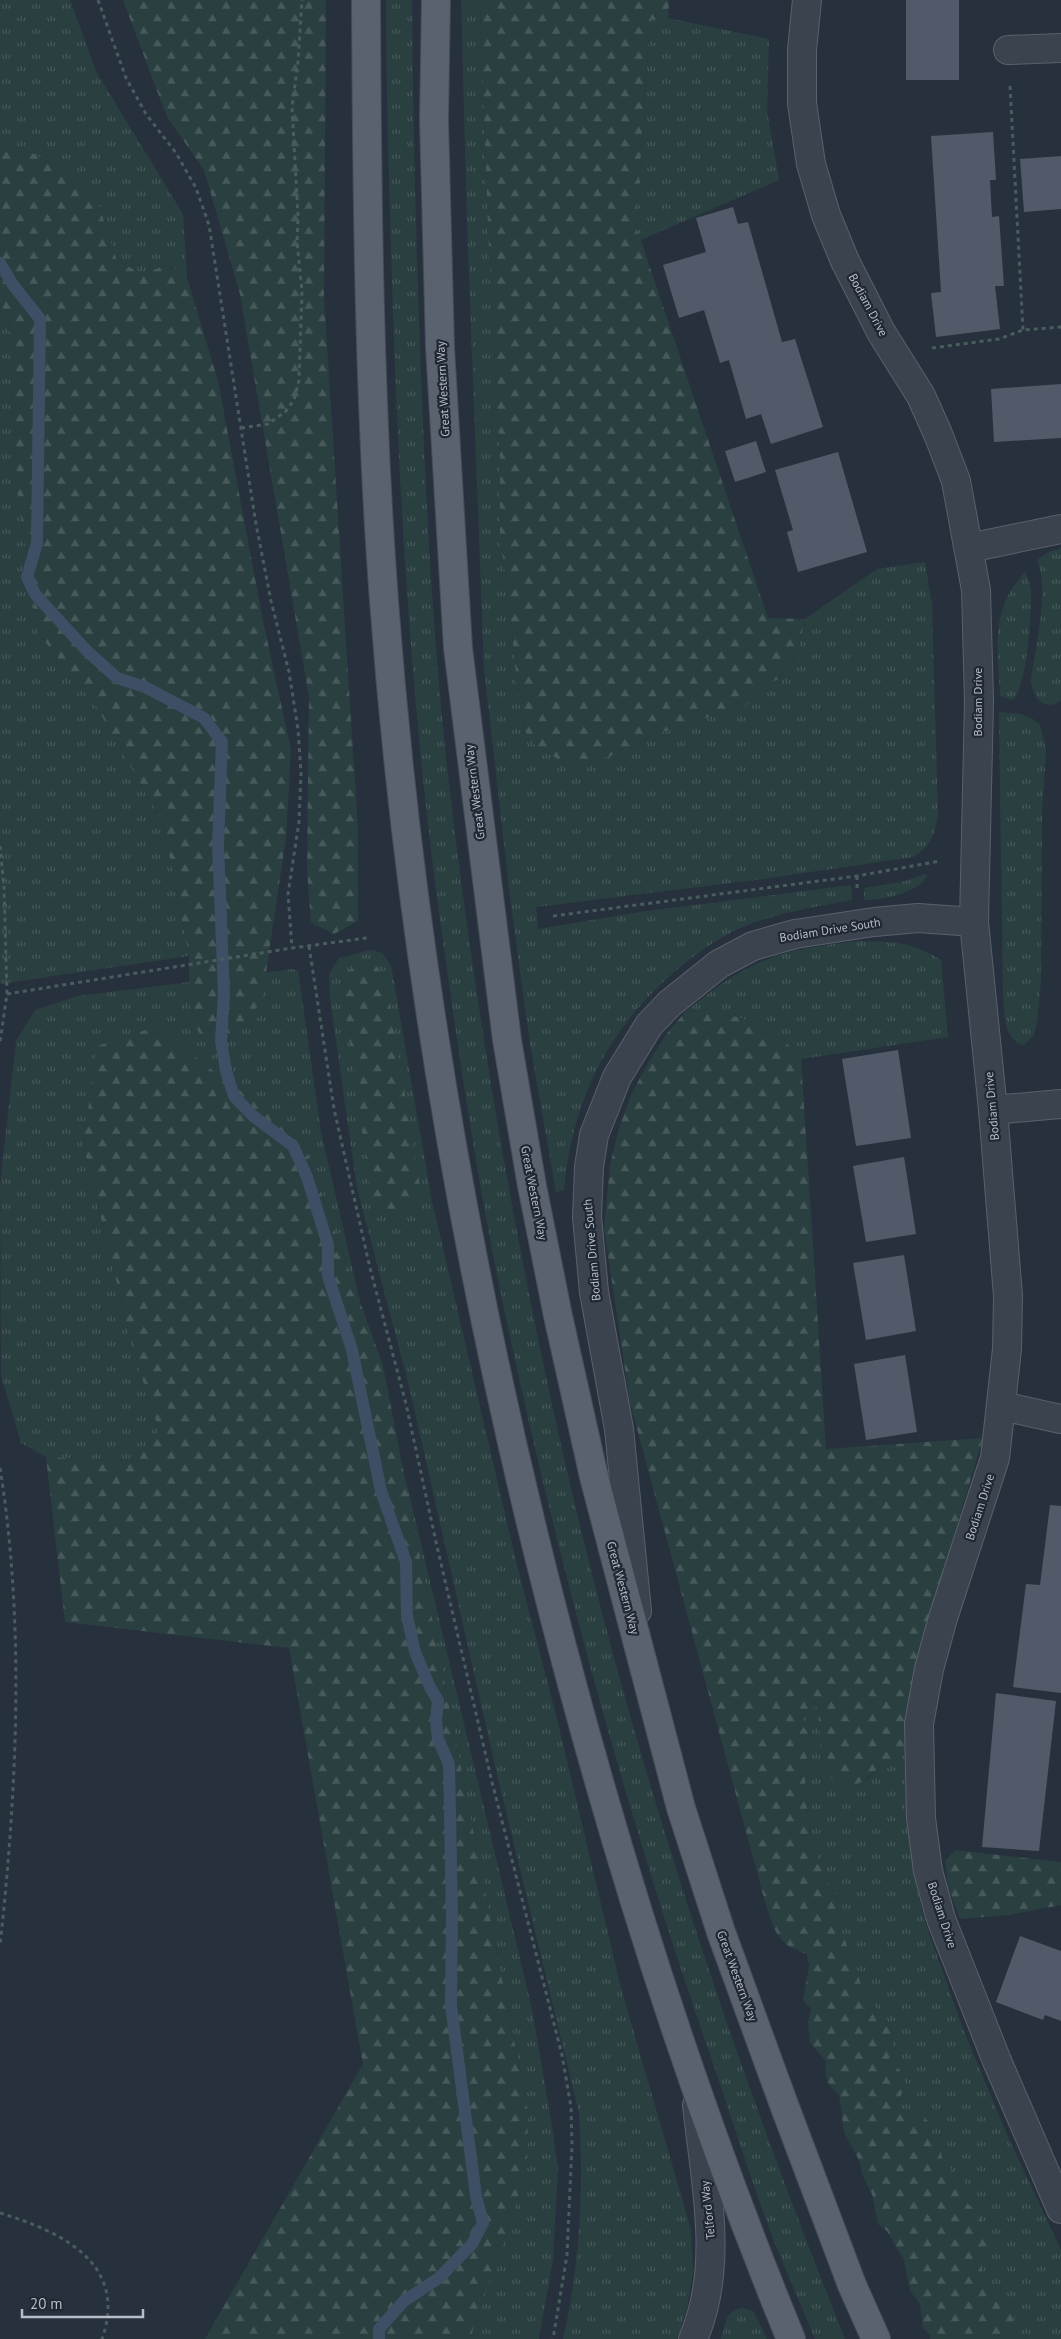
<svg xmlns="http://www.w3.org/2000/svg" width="1061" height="2339" font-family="'PT Sans',sans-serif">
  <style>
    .grass { fill: url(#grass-tufts) }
    .forest { fill: url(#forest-firs) }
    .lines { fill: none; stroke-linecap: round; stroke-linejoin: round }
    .stream { stroke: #3e4f65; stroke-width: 12 }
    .building { fill: #505a69 }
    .street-casing { stroke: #59616c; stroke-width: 30 }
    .primary-casing { stroke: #444c57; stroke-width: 30 }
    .path { stroke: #495c5e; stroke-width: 3; stroke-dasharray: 4 4; stroke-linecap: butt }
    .street { stroke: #3b434e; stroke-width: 28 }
    .primary { stroke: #59626e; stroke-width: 28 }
    .labels { text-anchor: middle; stroke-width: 4.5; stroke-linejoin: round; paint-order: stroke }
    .street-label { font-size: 12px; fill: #b7bec9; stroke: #202833 }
  </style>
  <defs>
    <pattern id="grass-tufts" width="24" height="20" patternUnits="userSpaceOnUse" patternTransform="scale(1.25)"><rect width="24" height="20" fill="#2a3f40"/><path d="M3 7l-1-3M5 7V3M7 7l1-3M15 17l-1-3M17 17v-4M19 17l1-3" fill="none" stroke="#47595a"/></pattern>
    <pattern id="forest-firs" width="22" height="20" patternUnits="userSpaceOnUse" patternTransform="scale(1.25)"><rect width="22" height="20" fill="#2a3f40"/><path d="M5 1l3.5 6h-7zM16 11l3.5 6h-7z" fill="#47595a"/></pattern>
  </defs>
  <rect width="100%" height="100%" fill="#27313e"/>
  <!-- grass -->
  <g class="grass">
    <polygon points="0,0 70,0 97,73 183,214 187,278 170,265 141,273 117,261 94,190 29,151 0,152"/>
    <path d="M386,0H412C413,124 416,249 421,373C426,513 434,654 450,793C493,1151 562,1508 671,1852C722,2017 781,2179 845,2339H815C800,2302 783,2265 769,2228C747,2168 728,2106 707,2046C623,1803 556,1555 503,1304C476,1175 457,1043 439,912C412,714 400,513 393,313C390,208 386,104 386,0Z"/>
    <path d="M461,0H480L488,231L500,463V539L509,598L517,688L525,731L638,743L658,732L678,729L713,715L743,710L759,690L778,679L797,656L805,619L877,569L925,562L932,605L938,817C933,838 932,845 913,857L763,879L536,907L538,929L640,912L851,885L852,900C813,907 770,914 734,931C708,944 684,963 663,982C602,1040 572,1106 564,1190L556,1192L530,1044L511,905L484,669L467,221Z"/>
    <polygon points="668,18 769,39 767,111 779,180 641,240 636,226 650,20"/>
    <polygon points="0,302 8,315 18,498 38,633 95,704 163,823 189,956 0,984"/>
    <path d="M1061,548V701C1043,712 1033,697 1031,681C1035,648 1050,590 1037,560L1048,552Z"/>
    <path d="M1025,572C1028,578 1030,584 1031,590C1032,610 1027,690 1012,700L1000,696C998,647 989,611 1025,572Z"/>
    <path d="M999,712L1021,714L1033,719L1040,725L1046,749L1042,814L1041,982L1037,1021L1034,1035L1024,1045C1002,1040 1005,1011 1003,994Z"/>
    <path d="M926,874L927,876C919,893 882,900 864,900V888L902,882Z"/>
    <path d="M862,941C895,942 912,942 941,960L948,1037L801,1059L782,1038L739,1017L686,1011C707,995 727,978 750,967C785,949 823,945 862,941Z"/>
    <path d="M371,950L382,953L391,965L432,1201L518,1569L556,1715L621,1988L691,2230L693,2273L687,2309L677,2339H563C580,2265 584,2188 579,2113L496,1770L409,1386L357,1188L330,999L329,974L339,958Z"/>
    <polygon points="293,969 298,971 321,1132 360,1301 301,1136 83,1145 134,1354 159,1430 137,1461 46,1457 21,1443 1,1375 0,1186 16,1041 35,1010 78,996"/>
    <polygon points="402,1464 532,2009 551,2120 558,2168 553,2259 539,2339 470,2339 527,2171 528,2112"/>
    <path d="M817,1707L824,1767L867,1780L881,1765L889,1767L905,1754L906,1821L918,1893L925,1922L963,2029L1008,2137L1061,2250V2339H1027L1017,2335L1012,2306L982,2270V2260L987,2253L979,2213L969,2205L963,2196L964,2181L943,2161L938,2139L932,2134L918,2113L899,2114L895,2105L903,2092L900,2070L889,2060C891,2035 874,2009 863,1988C855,1973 851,1955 845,1940C832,1926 841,1920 842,1903C810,1868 797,1783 811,1738L805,1727L803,1716L808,1708Z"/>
    <path d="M742,2308L753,2311L767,2339H721C726,2324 724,2311 742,2308Z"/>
  </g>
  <!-- forest -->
  <g class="forest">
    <polygon points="123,0 326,0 324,298 358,830 358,921 334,934 311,923 307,870 309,697 240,294 204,170 167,117"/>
    <polygon points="480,0 669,0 668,18 650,20 636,226 768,618 805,619 797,655 778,679 759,690 743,710 713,715 678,729 658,732 618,753 596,761 564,763 534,744 525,731 517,688 509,598 500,539 500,463 488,231"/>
    <polygon points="29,151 94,190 117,261 141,273 170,265 187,278 218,381 262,616 291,750 286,837 262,1000 239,1033 200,1034 190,1018 189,956 163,823 95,704 38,633 18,498 8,315 0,302 0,152"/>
    <polygon points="370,959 386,978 421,1192 394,1218 372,1203 340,975"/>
    <path d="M686,1011L739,1017L782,1038L801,1059L826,1449L983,1438L927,1626L914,1683L905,1754L889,1768L881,1765C870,1776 856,1792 838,1783C816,1772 822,1730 817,1707L808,1708L803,1716L805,1727L811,1738C797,1783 810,1868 842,1903C841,1920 832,1926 845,1940L862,1987L886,2022L894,2042L889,2060L900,2070L908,2088L903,2092L895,2106L899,2114L918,2113L928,2121V2129L938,2139L943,2161L964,2181L968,2192L963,2196L969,2205L979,2213L989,2240L987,2253L982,2260V2270L1012,2306L1017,2335L1027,2339H930L931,2336L923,2328L920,2304L910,2291L904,2260L887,2231L878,2224L872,2194L862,2174L860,2162L844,2132L839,2094C826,2084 824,2077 826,2061L810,2043L808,2022L811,2009L803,2000L809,1966L807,1954C780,1946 776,1935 767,1909L630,1403L604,1228L610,1165L619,1128L632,1093L649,1061L668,1032Z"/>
    <polygon points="155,1027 301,1136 383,1366 528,2112 527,2171 470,2339 205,2339 363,2064 289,1648 65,1622 46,1457 137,1461 159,1430 134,1354 83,1144 97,1046"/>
    <polygon points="955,1850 1061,1862 1061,1905 1008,1915 960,1919 948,1886 945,1861"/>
  </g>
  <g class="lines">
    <!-- stream -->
    <polyline class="stream" points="0,263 13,285 40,319 37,543 27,577 35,594 87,651 117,678 145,687 204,718 222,742 218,845 224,994 221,1041 226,1071 234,1096 253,1116 293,1146 307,1177 328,1245 328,1276 352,1350 381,1491 406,1562 407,1616 415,1652 430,1687 438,1701 436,1720 438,1739 449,1764 452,1916 451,2005 476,2196 483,2223 472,2244 439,2278 404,2301 379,2329 379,2339"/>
  </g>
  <!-- building -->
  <g class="building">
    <rect x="906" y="0" width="53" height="80"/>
    <polygon points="993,132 996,180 990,180 992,217 999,216 1004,286 995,286 1000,329 936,337 931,293 941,292 931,136"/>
    <polygon points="1061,156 1061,209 1024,212 1020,159"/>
    <polygon points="733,207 738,224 748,222 782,342 795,339 823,427 771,444 761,414 746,419 729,360 720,363 704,310 679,318 663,265 706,252 696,218"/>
    <polygon points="1061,384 1061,438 994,442 991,389"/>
    <polygon points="756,441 766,472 735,482 725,451"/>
    <polygon points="838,452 867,552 798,572 787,532 793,530 775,470"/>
    <polygon points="898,1050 911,1138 856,1146 842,1059"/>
    <polygon points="904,1157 916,1234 866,1242 853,1166"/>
    <polygon points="904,1255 916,1331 866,1340 853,1263"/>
    <polygon points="905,1355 917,1432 866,1440 854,1364"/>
    <polygon points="1050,1505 1061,1506 1061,1693 1013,1687 1026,1584 1040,1585"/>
    <polygon points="996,1693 1056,1701 1039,1851 982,1847"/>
    <polygon points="1020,1936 1061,1951 1061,2021 1045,2015 1043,2020 996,2002"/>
  </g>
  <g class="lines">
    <!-- street casing -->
    <g class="street-casing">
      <g id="street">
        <polyline points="807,0 802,50 802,103 811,164 826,215 845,261 881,332 921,396 938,434 956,481 976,590 979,701 974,922 993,1110 1008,1296 1007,1349 995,1458 943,1618 929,1669 919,1724 921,1818 928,1871 941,1919 997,2061 1061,2209"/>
        <polyline points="1008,50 1061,48"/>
        <polyline points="969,548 1061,529"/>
        <polyline points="993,1110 1061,1104"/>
        <polyline points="1002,1406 1061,1419"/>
        <polyline points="637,1611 619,1429 594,1292 587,1217 589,1167 594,1135 617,1077 649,1025 669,1004 719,964 753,946 795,934 874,922 918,918 974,922"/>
        <path d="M693,2339C725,2266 705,2182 697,2105"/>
      </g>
    </g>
    <!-- primary casing -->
    <g class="primary-casing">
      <g id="primary">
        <path d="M366,0C367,200 369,401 384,601C409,937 466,1270 549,1596C613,1848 692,2098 791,2339"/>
        <polyline points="436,0 434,120 440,347 458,648 507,1040 532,1186 558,1316 594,1477 681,1808 721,1932 783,2102 852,2285 876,2339"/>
      </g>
    </g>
    <!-- path -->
    <g class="path">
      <polyline points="98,0 126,78 146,114 176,153 196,188 209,225 256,524 271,601 289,672 298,729 301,773 299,822 288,894 292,948"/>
      <polyline points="1010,86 1023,330"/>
      <polyline points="932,348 999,339 1023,330 1061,327"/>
      <polyline points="241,428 268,424 286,411 294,400 299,380 302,291 297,242 298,217 292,107 298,62 302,0"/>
      <polyline points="0,846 4,887 7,994 0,1042"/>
      <polyline points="857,876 857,890"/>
      <polyline points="553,916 857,876 940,861"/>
      <polyline points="309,946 334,1109 370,1268 406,1404 436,1542 492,1782 562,2055 571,2107 572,2145 567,2255 553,2339"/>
      <polyline points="7,994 292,948 367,938"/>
      <path d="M0,1468C25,1625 17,1788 0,1946"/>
      <path d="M0,2213C60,2231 129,2263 102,2339"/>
    </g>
    <!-- street -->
    <use href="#street" class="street"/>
    <!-- primary -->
    <use href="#primary" class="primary"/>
  </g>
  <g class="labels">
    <!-- street labels -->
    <g class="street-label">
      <text transform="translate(868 305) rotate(62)" y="4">Bodiam Drive</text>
      <text transform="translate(443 389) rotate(-93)" y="4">Great Western Way</text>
      <text transform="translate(978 702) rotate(-90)" y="4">Bodiam Drive</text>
      <text transform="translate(475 792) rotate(-97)" y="4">Great Western Way</text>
      <text transform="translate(830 930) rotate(-9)" y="4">Bodiam Drive South</text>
      <text transform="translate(992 1106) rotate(-95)" y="4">Bodiam Drive</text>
      <text transform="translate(534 1193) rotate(79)" y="4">Great Western Way</text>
      <text transform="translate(592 1250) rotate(-95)" y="4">Bodiam Drive South</text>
      <text transform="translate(980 1507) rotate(-72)" y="4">Bodiam Drive</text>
      <text transform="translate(623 1588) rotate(75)" y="4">Great Western Way</text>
      <text transform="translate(942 1915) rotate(72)" y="4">Bodiam Drive</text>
      <text transform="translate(737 1976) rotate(70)" y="4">Great Western Way</text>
      <text transform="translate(708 2210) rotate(-96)" y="4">Telford Way</text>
    </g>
  </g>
  <!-- scale -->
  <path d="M22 2309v8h121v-8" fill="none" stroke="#b7bec9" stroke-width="2.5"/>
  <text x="30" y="2309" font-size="15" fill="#b7bec9" stroke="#202833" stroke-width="4" paint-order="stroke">20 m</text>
</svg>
